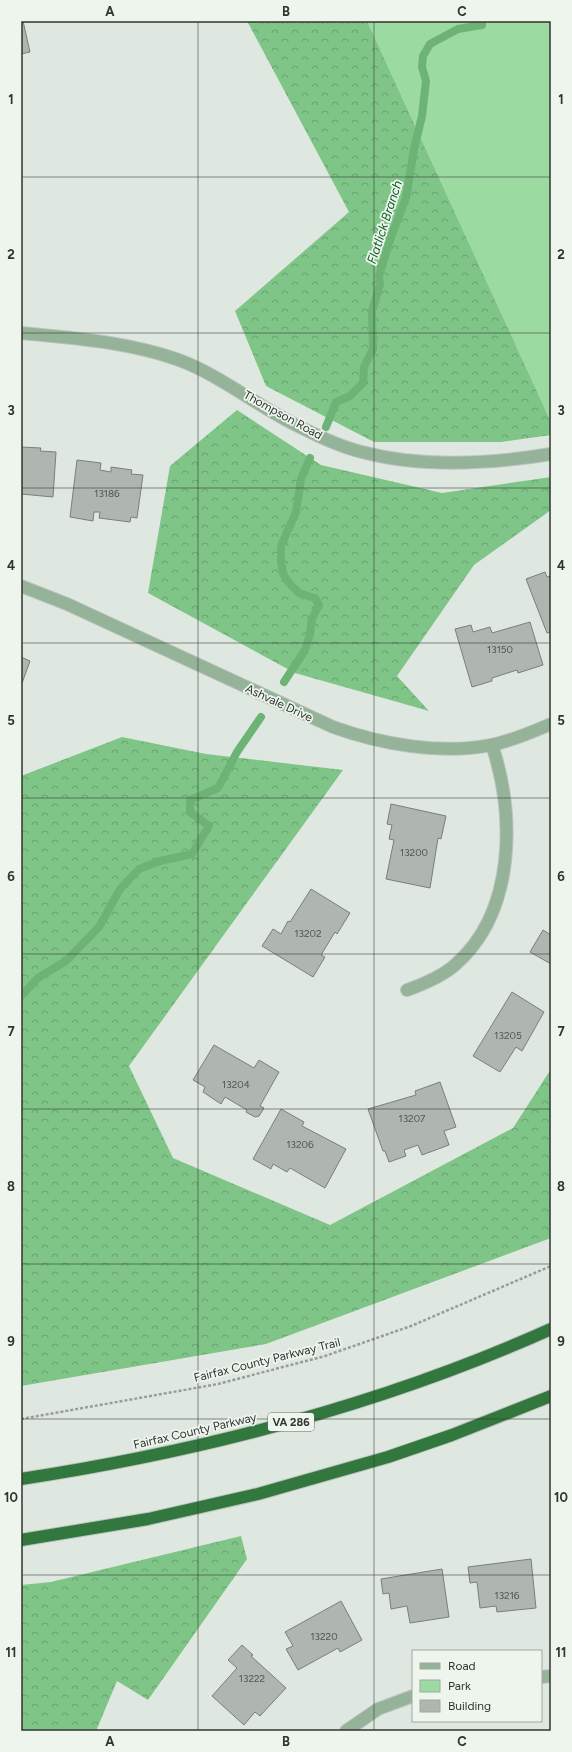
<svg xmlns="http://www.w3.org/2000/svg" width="572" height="1752" font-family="Figtree,sans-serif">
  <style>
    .green { fill: #9bdba2 }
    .forest { fill: url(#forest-crowns) }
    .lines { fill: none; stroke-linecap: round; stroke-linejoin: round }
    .stream { stroke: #6eb376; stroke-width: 8 }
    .building { fill: #aeb6af; stroke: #798079 }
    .minor-casing { stroke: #bcc4bd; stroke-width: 14 }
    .highway-casing { stroke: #bcc4bd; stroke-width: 14 }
    .path { stroke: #979d97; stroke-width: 2.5; stroke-dasharray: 3 2; stroke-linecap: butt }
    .minor { stroke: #95b398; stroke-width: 12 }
    .highway { stroke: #32773e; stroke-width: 12 }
    .grid { fill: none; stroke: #313431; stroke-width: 1; stroke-opacity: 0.55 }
    .labels { text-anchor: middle; stroke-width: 3.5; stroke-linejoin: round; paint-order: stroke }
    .number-label { font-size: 10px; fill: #505450 }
    .shield { fill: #edf5ed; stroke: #696e69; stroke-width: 1 }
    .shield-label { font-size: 11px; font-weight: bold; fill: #313431 }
    .street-label { font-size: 12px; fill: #313431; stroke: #edf5ed }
    .water-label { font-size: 13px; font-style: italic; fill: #0f5c23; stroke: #edf5ed }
    .neatline { fill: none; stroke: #313431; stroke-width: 1.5 }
    .grid-label { font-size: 13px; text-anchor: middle; font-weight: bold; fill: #313431 }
  </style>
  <defs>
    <pattern id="forest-crowns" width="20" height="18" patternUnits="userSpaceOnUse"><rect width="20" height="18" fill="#7fc587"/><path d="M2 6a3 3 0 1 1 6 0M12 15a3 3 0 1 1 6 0" fill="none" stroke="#69a16f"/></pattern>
  </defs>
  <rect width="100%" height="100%" fill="#dfe8e0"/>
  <!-- green -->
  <polygon class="green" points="367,21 551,21 551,422"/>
  <!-- forest -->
  <g class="forest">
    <polygon points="247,21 367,21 551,422 551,435 501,442 374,442 266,386 235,311 349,212"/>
    <polygon points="237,410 321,465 442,493 551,477 551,510 474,565 397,676 429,711 295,673 148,593 170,466"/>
    <polygon points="122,737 206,754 343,770 129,1066 173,1158 330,1225 513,1128 551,1069 551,1238 266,1344 21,1386 21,776"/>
    <polygon points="241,1536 247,1559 148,1700 117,1681 96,1731 21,1731 21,1585 51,1582"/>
  </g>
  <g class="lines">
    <!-- stream -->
    <g class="stream">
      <polyline points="326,427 336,402 350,396 363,383 364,367 373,349 372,311 380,284 379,276 391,237 406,198 414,149 422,116 426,81 422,67 423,56 430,44 458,29 482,25 482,21"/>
      <polyline points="284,682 305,650 310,634 312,619 319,605 315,598 299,593 289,583 283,574 281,560 281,546 296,512 301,479 310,458"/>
      <polyline points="21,996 38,978 66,961 99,927 120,889 139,869 160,861 192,854 209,826 190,812 190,800 218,788 237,752 261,717"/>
    </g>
  </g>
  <!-- building -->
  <g class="building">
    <polygon points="21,21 23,21 30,52 21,54"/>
    <polygon points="21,447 41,448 40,451 56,452 53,497 21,494"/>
    <polygon points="77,460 101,463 100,470 111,472 111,467 132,470 131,474 143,475 137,518 131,517 130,522 99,518 100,512 94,512 93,521 70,517"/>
    <polygon points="545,572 547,577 551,576 551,632 547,633 526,579"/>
    <polygon points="530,622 543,665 518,673 517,670 492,678 492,681 472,687 455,629 471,625 473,632 490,627 492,633"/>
    <polygon points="21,657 30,661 21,686"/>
    <polygon points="391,804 446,816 441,839 438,838 430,888 386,879 394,840 389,839 392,825 387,824"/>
    <polygon points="311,889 350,913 337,934 335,932 321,955 325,957 313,977 262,946 273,929 281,934 288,921 290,922"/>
    <polygon points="543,930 551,935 551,964 530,952"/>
    <polygon points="512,992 544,1012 522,1051 516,1047 500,1072 473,1056"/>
    <polygon points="214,1045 254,1068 259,1060 279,1072 260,1106 264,1108 259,1116 255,1117 246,1112 247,1110 225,1097 221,1104 203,1092 205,1087 193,1080"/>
    <polygon points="440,1082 456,1127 444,1131 449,1145 422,1155 418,1145 404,1150 406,1156 389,1162 385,1151 383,1151 368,1109 416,1095 415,1091"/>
    <polygon points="281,1109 304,1122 302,1126 346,1149 325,1188 290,1168 287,1172 273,1164 271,1169 253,1159"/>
    <polygon points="531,1559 536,1608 497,1612 496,1606 480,1608 477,1582 470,1583 468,1567"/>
    <polygon points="442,1569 449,1617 410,1623 407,1606 391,1609 389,1593 383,1594 381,1579"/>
    <polygon points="341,1601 362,1640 340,1652 338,1648 298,1670 286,1649 293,1646 285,1632"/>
    <polygon points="242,1645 253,1655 251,1656 286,1688 260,1716 255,1712 244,1725 212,1696 237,1668 228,1660"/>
  </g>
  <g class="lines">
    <!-- minor casing -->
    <g class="minor-casing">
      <g id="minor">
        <path d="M21,333C73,338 129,342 179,360C219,375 252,402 290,422C312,433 337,446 362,452C422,468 490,464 551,454"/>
        <path d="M21,586L67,604L333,727C380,744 441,755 491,745C512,741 532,732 551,724"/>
        <path d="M407,990C424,984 441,977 455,965C516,912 515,815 492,745"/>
        <polyline points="541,1677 551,1676"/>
        <polyline points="346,1731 378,1709 413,1696"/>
      </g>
    </g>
    <!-- highway casing -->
    <g class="highway-casing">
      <g id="highway">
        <path d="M21,1479C204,1451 382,1405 551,1329"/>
        <polyline points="21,1540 148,1519 258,1494 388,1457 452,1435 551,1396"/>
      </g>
    </g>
    <!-- path -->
    <polyline class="path" points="21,1419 218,1384 325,1356 411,1326 551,1266"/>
    <!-- minor -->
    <use href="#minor" class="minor"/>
    <!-- highway -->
    <use href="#highway" class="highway"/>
  </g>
  <!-- grid -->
  <path class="grid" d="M198,21V1731M374,21V1731M21,177H551M21,333H551M21,488H551M21,643H551M21,798H551M21,954H551M21,1109H551M21,1264H551M21,1419H551M21,1575H551"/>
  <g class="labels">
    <!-- number labels -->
    <g class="number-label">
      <text x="107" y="497">13186</text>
      <text x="500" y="653">13150</text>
      <text x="414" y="856">13200</text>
      <text x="308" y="937">13202</text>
      <text x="508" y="1039">13205</text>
      <text x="236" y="1088">13204</text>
      <text x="412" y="1122">13207</text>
      <text x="300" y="1148">13206</text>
      <text x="507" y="1599">13216</text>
      <text x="324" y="1640">13220</text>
      <text x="252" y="1682">13222</text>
    </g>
    <!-- shield labels -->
    <rect class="shield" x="268" y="1413" width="46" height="18" rx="3"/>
    <g class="shield-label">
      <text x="291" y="1426">VA 286</text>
    </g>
    <!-- street labels -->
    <g class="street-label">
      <text transform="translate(283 415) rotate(29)" y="4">Thompson Road</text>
      <text transform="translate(279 703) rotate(25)" y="4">Ashvale Drive</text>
      <text transform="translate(267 1360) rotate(-14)" y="4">Fairfax County Parkway Trail</text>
      <text transform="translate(195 1431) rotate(-13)" y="4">Fairfax County Parkway</text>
    </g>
    <!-- water labels -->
    <g class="water-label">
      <text transform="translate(384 222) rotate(-72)" y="5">Flatlick Branch</text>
    </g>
  </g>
  <!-- border -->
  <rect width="572" height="1752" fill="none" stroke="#edf5ed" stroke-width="44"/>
  <!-- legend -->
  <rect x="412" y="1650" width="130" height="72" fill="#edf5ed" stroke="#a2a8a2"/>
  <rect x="420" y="1663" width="20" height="6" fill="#95b398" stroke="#a2a8a2"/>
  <text x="448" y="1670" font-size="12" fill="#313431">Road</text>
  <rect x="420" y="1680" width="20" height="12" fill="#9bdba2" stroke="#a2a8a2"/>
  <text x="448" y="1690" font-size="12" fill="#313431">Park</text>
  <rect x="420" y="1700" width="20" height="12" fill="#aeb6af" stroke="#a2a8a2"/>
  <text x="448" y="1710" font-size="12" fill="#313431">Building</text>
  <rect x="22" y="22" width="528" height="1708" class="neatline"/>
  <g class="grid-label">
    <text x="110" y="16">A</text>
    <text x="286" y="16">B</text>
    <text x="462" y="16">C</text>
    <text x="11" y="104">1</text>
    <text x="561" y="104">1</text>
    <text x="11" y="259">2</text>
    <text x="561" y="259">2</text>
    <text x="11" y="415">3</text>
    <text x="561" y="415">3</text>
    <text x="11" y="570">4</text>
    <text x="561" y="570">4</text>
    <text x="11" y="725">5</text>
    <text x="561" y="725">5</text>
    <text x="11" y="881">6</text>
    <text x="561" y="881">6</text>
    <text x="11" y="1036">7</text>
    <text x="561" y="1036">7</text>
    <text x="11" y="1191">8</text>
    <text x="561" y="1191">8</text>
    <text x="11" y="1346">9</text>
    <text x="561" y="1346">9</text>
    <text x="11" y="1502">10</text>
    <text x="561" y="1502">10</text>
    <text x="11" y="1657">11</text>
    <text x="561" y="1657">11</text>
    <text x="110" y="1746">A</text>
    <text x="286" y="1746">B</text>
    <text x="462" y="1746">C</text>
  </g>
</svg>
